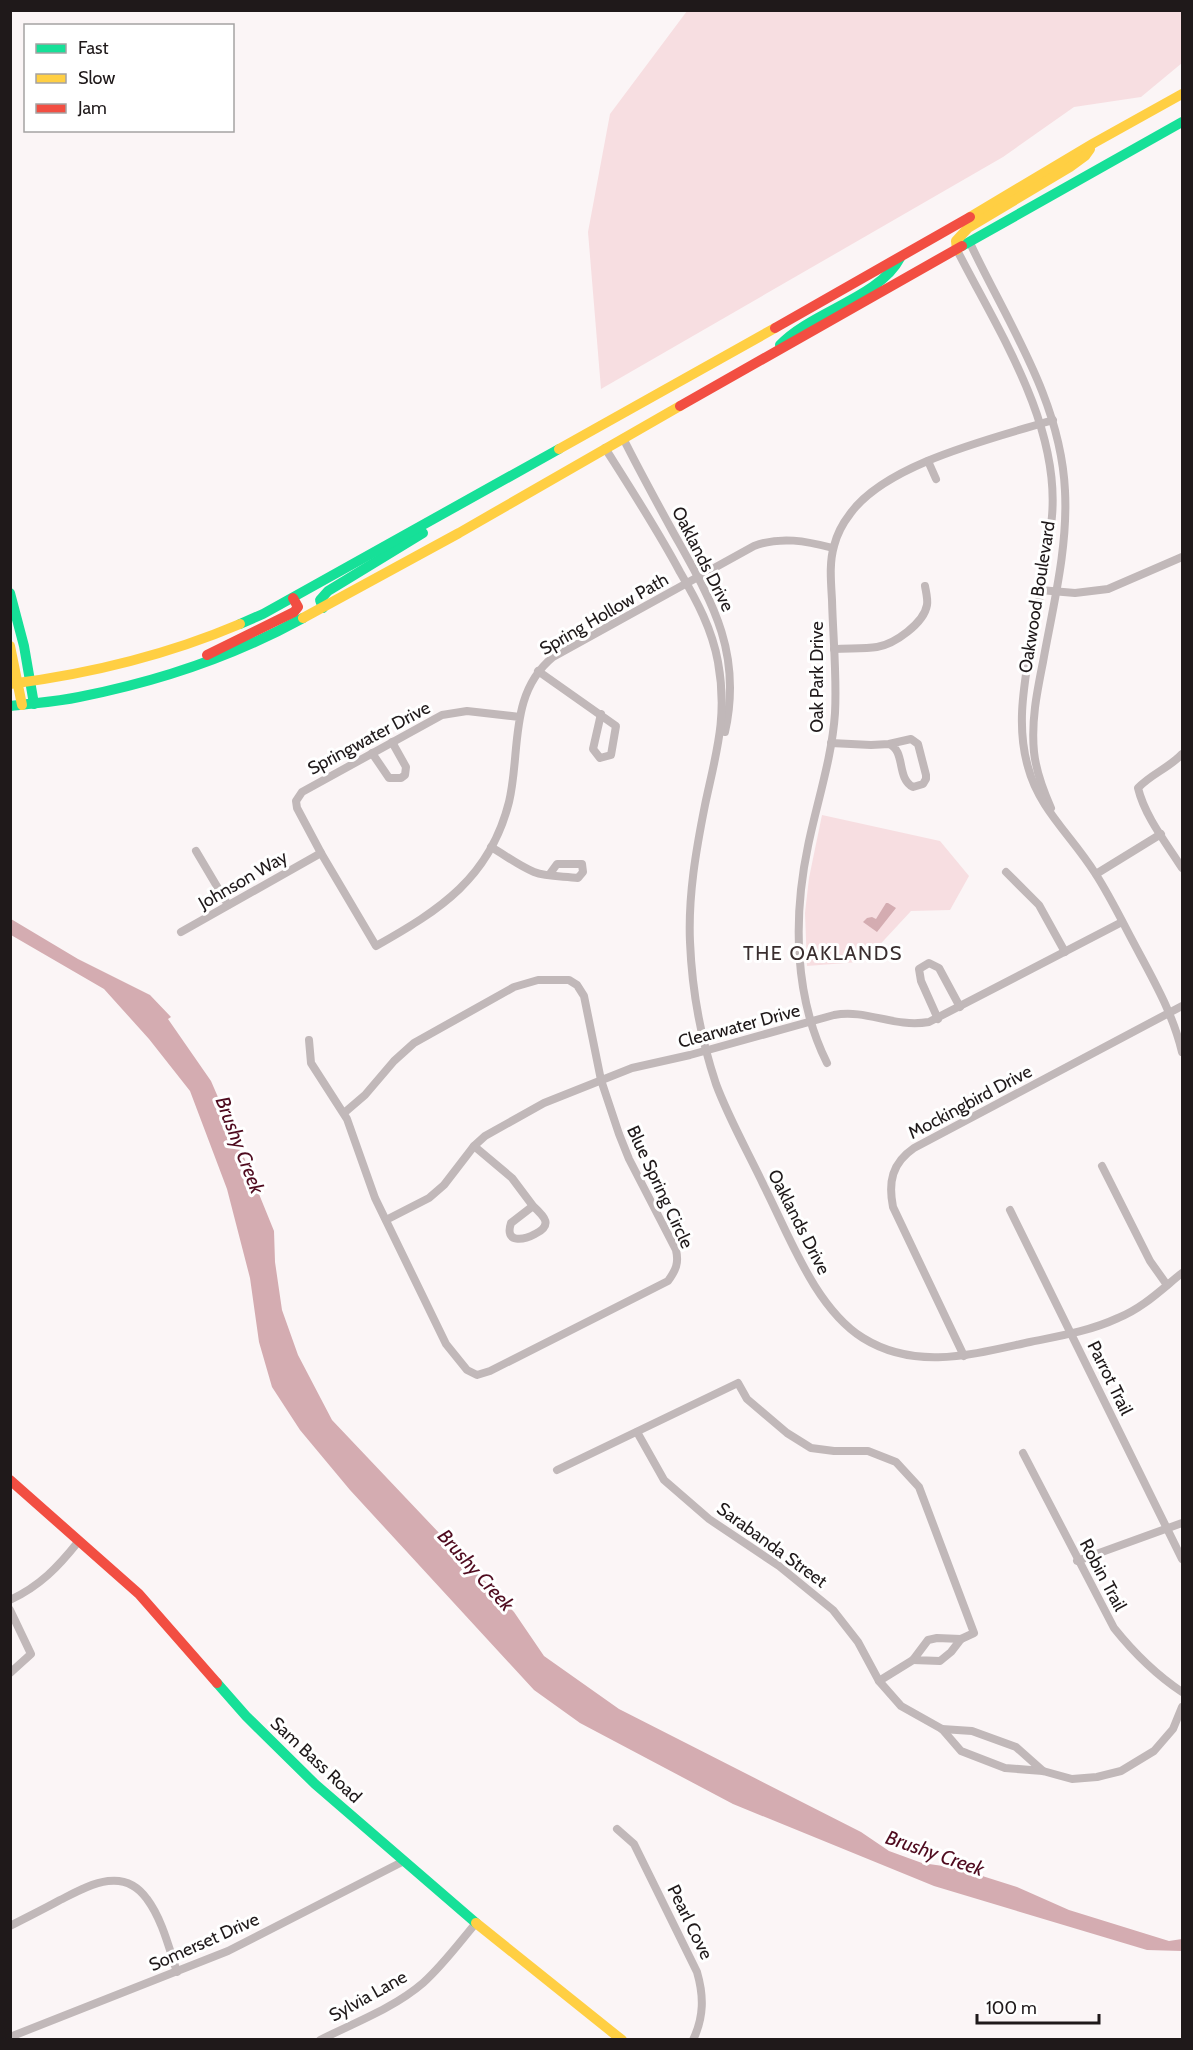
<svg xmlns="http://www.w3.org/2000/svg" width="1193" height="2050" font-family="Cabin,sans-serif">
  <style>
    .green { fill: #f7dee1 }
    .water { fill: #d4acb1 }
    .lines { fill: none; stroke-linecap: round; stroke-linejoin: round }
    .street { stroke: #c1b8b9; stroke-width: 8 }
    .fast { stroke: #16e098; stroke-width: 10 }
    .slow { stroke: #ffcf43; stroke-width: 10 }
    .jam { stroke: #f24e42; stroke-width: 10 }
    .labels { text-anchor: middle; stroke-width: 6; stroke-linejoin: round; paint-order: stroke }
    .street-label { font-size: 18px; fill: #1f191a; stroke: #fff }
    .neighbourhood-label { font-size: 20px; letter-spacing: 1.5px; fill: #3a2e2f; stroke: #fff }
    .water-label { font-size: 20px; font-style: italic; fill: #4f0b1f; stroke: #fff }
  </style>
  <rect width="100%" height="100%" fill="#fbf5f6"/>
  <!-- green -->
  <g class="green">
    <polygon points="687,11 1182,11 1182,63 1141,97 1074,107 1003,157 601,389 588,232 610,114"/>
    <polygon points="822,815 940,841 969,876 950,910 911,911 873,952 859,962 807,966 805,913 809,878"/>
  </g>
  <!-- water -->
  <g class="water">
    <polygon points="886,903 888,903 896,908 877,932 863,922 867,918 872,917 876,919"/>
    <polygon points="11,919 78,959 150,995 171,1017 168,1019 211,1081 246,1162 274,1231 275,1262 282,1310 298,1355 332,1420 514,1612 544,1656 619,1709 861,1832 889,1851 922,1863 957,1868 1017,1887 1069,1910 1169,1941 1182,1939 1182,1951 1147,1950 934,1886 733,1804 580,1723 534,1690 350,1490 300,1430 272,1387 259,1342 250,1278 227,1189 190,1091 149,1039 104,989 11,935"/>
  </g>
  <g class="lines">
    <!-- street -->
    <g class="street">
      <path d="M970,243C1007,322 1061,400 1065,491C1068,548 1053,606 1043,662C1037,692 1031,721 1034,752C1036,771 1043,790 1051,808"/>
      <path d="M957,250C997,329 1060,423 1052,516C1048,562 1037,608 1029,654C1023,692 1017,729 1028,767C1039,809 1072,836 1095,873C1108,893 1119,915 1130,936C1150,974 1172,1010 1182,1052"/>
      <path d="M623,438C639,470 656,501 673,532C711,600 743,651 725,732"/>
      <path d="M605,448C631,489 657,529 680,572C697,601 712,629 718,662C728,717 716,753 705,805C696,850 688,896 690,942C692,991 701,1039 716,1084C729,1119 748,1152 764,1186C789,1235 815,1308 863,1338C916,1371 974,1354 1030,1342C1060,1336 1090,1331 1118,1318C1143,1308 1162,1289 1182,1273"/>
      <polyline points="928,461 936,479"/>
      <polyline points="1040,590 1075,593 1108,589 1182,557"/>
      <path d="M834,649C848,648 864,649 877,647C895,644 924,623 927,605C928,599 926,592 925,586"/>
      <polyline points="538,671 616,726 611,755 600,758 593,749 601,714"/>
      <path d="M520,717L467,711L442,715L302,792L296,801L297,808L321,853L376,946C440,910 490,878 509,802C521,752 508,694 553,657L754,546C781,536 806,541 833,548"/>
      <path d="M831,743L871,745L889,744C906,751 896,778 913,787L923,784L926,779V775L918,744L911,739L889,744"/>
      <polyline points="372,753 389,778 401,778 405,775 406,767 392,742"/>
      <path d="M1182,754C1169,768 1151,774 1138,788C1145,817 1167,844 1182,868"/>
      <path d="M491,847C505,855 519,866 534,872C547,877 564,876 578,878L583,872L582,864H557L549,875"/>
      <polyline points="196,851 228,905"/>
      <polyline points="1006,872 1039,905 1065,952"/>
      <polyline points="1096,874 1161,834"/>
      <polyline points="181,932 321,853"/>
      <polyline points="938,1019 921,981 919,969 929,963 939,968 960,1007"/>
      <path d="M309,1040L311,1063L347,1119L375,1198L446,1344L467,1370L477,1375L490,1371L668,1281C676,1270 679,1263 676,1250L629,1159L619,1134L601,1080L584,996L577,985L569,980H538L514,987L414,1043L394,1061L365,1095L344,1113"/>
      <path d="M827,1063C794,997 793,917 808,846C817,802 832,758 835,713C837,675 833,638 832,600C831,582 829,563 834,546C837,534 843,523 850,514C886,463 995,438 1053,420"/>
      <path d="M474,1146L512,1178L533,1206L511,1223C504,1244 524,1240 535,1234C553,1225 545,1217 533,1206"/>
      <polyline points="1102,1166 1150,1261 1167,1285"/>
      <polyline points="1010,1210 1182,1559"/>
      <path d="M386,1220L429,1198L444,1185L474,1146L485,1136L544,1103L632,1068L690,1055L834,1015C868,1009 893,1028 929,1022L1122,922"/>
      <path d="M964,1356L893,1207C888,1182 892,1163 914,1148L1182,1006"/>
      <polyline points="637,1432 664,1480 709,1519 779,1566 833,1610 858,1642 879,1681 901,1706 942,1729 961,1751 1005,1768 1043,1771 1072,1779 1097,1777 1121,1771 1154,1751 1173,1729 1182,1707"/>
      <path d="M1023,1453L1114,1628C1134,1653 1155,1674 1182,1692"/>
      <polyline points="557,1470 738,1383 747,1399 787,1433 811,1448 834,1451 868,1451 896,1462 919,1487 974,1633 961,1639"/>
      <polyline points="1077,1561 1182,1523"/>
      <path d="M10,1600C40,1586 58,1567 78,1542"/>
      <polyline points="10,1610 31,1654 10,1673"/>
      <polygon points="937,1638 961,1639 951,1652 940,1661 913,1660 928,1640"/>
      <polyline points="879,1681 913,1660"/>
      <polyline points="942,1729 972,1731 1016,1747 1043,1771"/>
      <path d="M617,1829L634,1844L697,1972C704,1996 704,2017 693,2040"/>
      <path d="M10,1926C27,1917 44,1909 60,1900C88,1886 123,1865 147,1899C162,1919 169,1948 177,1972"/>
      <polyline points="10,2037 228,1951 404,1861"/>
      <path d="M320,2040C354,2023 394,2008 423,1983C443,1965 459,1943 476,1923"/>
    </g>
    <!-- fast -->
    <g class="fast">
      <polyline points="962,246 1182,122"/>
      <path d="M780,345C811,312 880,297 900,258"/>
      <polyline points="10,593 24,646 34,704"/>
      <polyline points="323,608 320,600 328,591 423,533"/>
      <polyline points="240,624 263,614 559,449"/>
      <path d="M10,706C33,703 56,702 79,697C156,682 234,656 303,618"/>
      <polyline points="217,1683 246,1716 315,1784 476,1923"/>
    </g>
    <!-- slow -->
    <g class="slow">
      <polyline points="970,217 1094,143 1182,94"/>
      <polyline points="957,250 956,241 968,228 1070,167 1085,156 1090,149"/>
      <polyline points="559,449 775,328"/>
      <polyline points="303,618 459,533 680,406"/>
      <polyline points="10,646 22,705"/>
      <path d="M10,684C89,674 167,655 240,624"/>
      <polyline points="476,1923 622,2040"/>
    </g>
    <!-- jam -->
    <g class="jam">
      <polyline points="775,328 970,217"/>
      <polyline points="680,406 962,246"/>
      <polyline points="207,655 294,612 298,607 293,598"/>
      <polyline points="10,1480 139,1594 217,1683"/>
    </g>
  </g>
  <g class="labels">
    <!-- street labels -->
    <g class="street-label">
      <text transform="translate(703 559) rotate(63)" y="6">Oaklands Drive</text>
      <text transform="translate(1037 597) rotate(-81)" y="6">Oakwood Boulevard</text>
      <text transform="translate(604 614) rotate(-30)" y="6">Spring Hollow Path</text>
      <text transform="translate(817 677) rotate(-90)" y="6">Oak Park Drive</text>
      <text transform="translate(369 738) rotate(-28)" y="6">Springwater Drive</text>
      <text transform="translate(243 880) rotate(-30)" y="6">Johnson Way</text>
      <text transform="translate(739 1026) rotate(-15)" y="6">Clearwater Drive</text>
      <text transform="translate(970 1102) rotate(-28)" y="6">Mockingbird Drive</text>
      <text transform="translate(660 1187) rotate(65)" y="6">Blue Spring Circle</text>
      <text transform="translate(799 1222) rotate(63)" y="6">Oaklands Drive</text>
      <text transform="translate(1110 1378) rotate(64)" y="6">Parrot Trail</text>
      <text transform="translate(772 1545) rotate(36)" y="6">Sarabanda Street</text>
      <text transform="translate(1103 1575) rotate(62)" y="6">Robin Trail</text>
      <text transform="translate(316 1760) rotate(43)" y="6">Sam Bass Road</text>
      <text transform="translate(690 1922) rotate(64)" y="6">Pearl Cove</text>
      <text transform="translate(204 1942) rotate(-24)" y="6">Somerset Drive</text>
      <text transform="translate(368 1996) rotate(-29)" y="6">Sylvia Lane</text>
    </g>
    <!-- neighbourhood labels -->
    <g class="neighbourhood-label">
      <text x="823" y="960">THE OAKLANDS</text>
    </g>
    <!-- water labels -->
    <g class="water-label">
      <text transform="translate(240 1145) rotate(69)" y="7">Brushy Creek</text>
      <text transform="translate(476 1570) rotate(48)" y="7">Brushy Creek</text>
      <text transform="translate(935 1853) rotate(19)" y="7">Brushy Creek</text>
    </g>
  </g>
  <!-- border -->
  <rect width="1193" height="2050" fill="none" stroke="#1f191a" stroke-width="24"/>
  <!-- legend -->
  <rect x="24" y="24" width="210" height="108" fill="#ffffff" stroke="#a5a3a3" stroke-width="1.5"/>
  <rect x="36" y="44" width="30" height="9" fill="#16e098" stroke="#a5a3a3" stroke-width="1.5"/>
  <text x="78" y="54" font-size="18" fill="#1f191a">Fast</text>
  <rect x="36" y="74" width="30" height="9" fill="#ffcf43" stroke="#a5a3a3" stroke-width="1.5"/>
  <text x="78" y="84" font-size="18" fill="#1f191a">Slow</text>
  <rect x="36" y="104" width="30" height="9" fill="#f24e42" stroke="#a5a3a3" stroke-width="1.5"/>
  <text x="78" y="114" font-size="18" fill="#1f191a">Jam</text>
  <!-- scale -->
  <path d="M977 2014v9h122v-9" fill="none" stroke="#1f191a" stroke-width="3"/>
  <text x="986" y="2014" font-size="18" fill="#1f191a" stroke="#ffffff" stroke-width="4.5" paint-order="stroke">100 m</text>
</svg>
